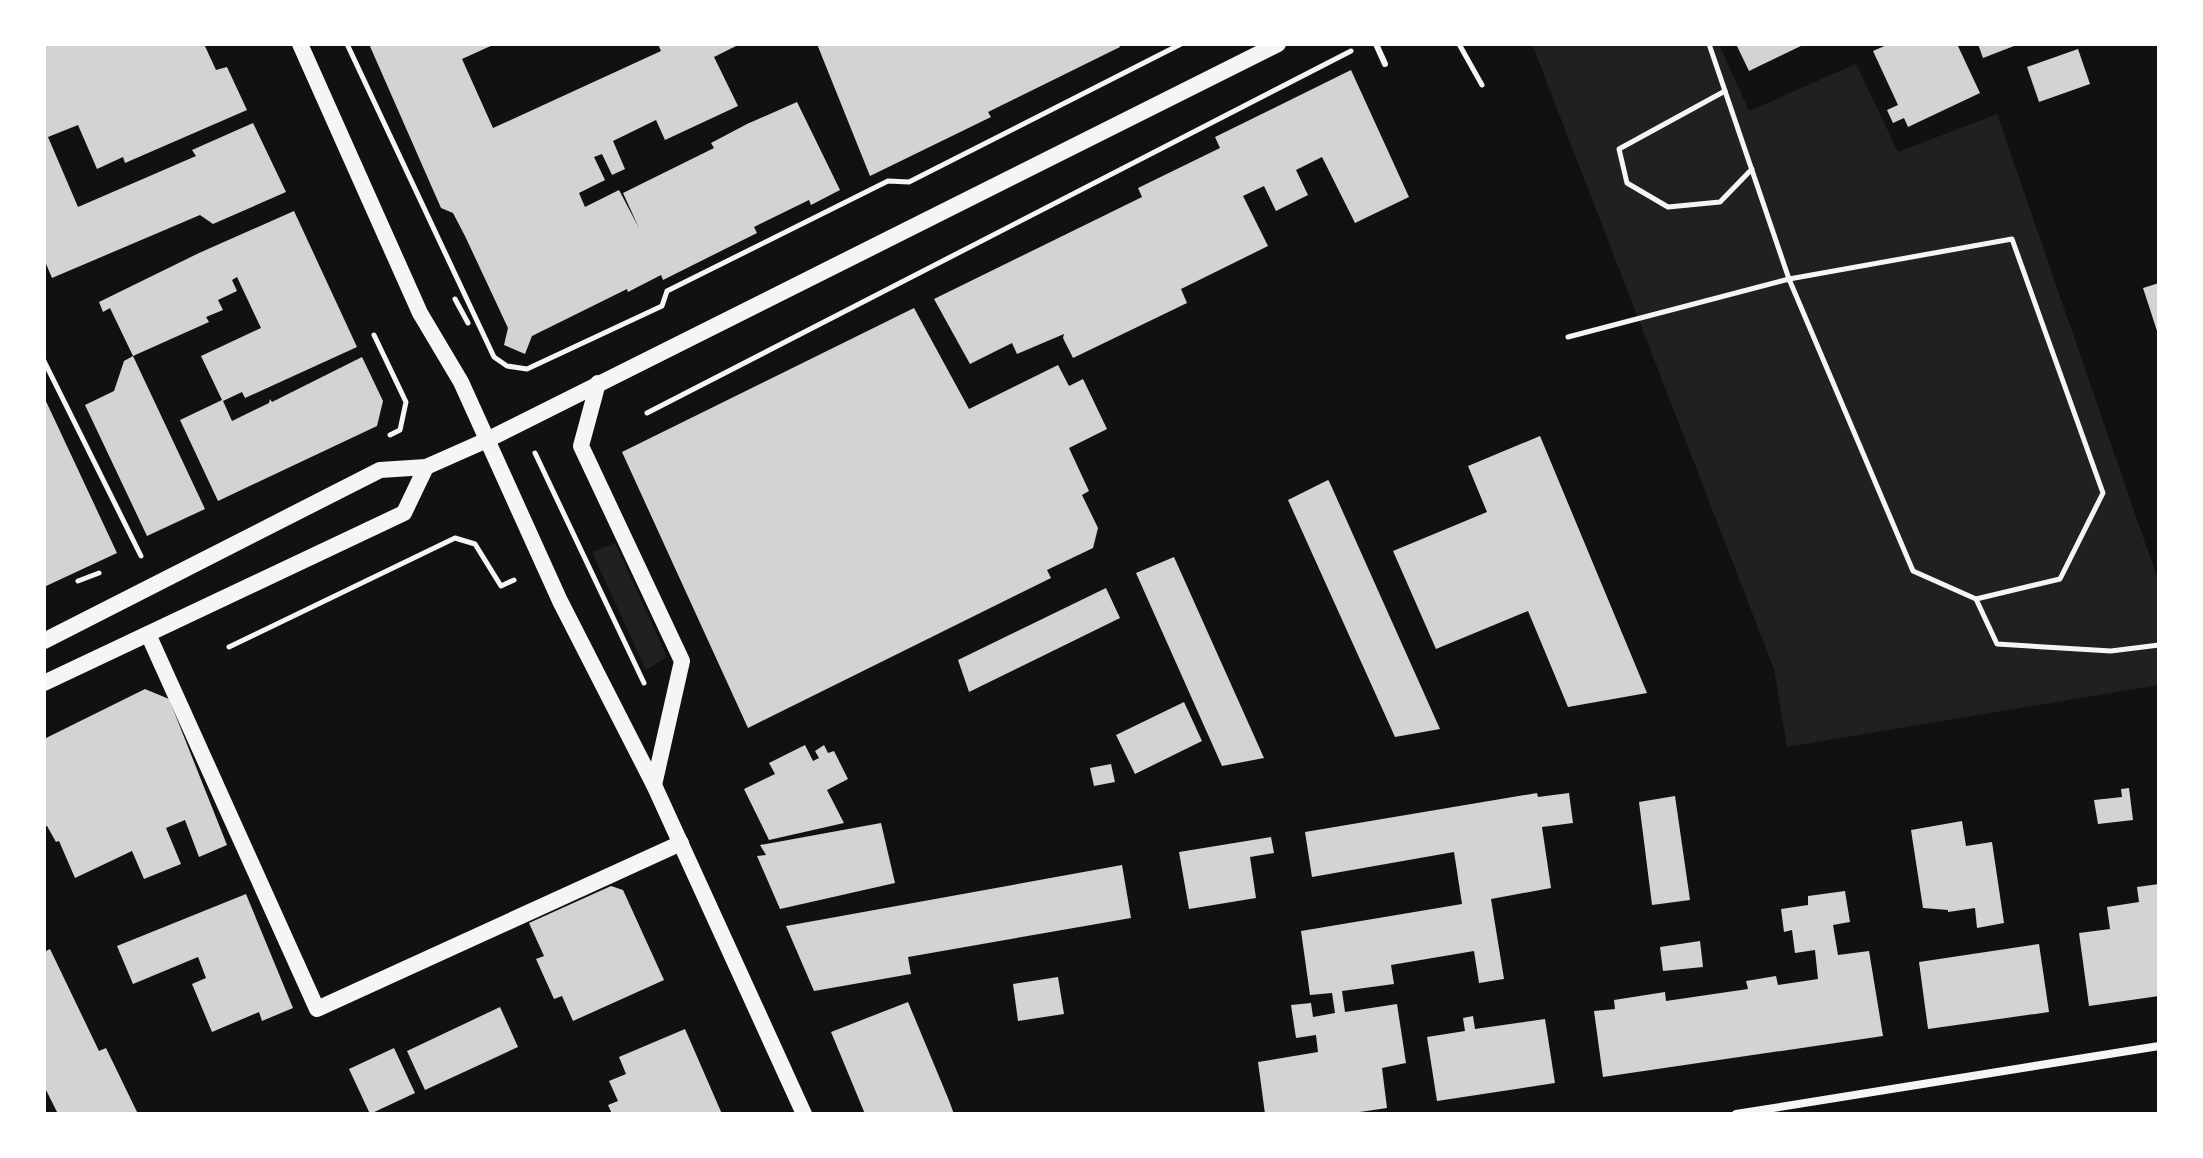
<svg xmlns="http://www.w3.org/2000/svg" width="2203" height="1158" font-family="Quicksand,sans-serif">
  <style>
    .green { fill: #202020 }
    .building { fill: #d3d3d3 }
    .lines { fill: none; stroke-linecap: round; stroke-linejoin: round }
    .path { stroke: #f5f5f5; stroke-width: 5 }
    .service { stroke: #f5f5f5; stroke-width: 6 }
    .minor { stroke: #f5f5f5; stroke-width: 8 }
    .secondary { stroke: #f5f5f5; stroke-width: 16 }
  </style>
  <rect width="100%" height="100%" fill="#111"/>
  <!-- green -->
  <g class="green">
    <polygon points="1532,44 1719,44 1749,111 1856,64 1898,152 1997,114 2159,583 2159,685 1787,747 1774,669"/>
    <polygon points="615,543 667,657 646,670 592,552"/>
  </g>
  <!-- building -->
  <g class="building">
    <polygon points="44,44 204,44 216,70 227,67 247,110 125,163 123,157 97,169 78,125 48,137 78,207 196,156 192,150 253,123 286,192 213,224 200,215 52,278 44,259"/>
    <polygon points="369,44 495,44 462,59 493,128 661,51 658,44 740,44 714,57 738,106 665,140 656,120 613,141 625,169 612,175 602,154 594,157 605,180 579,193 585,207 619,190 639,228 623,193 714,148 711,143 747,124 797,102 840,190 811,205 809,200 754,227 757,233 663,280 661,275 628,292 627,289 532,336 525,354 504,345 508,328 465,236 453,213 441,208"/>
    <polygon points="817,44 1118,44 1120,47 988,112 991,117 870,176"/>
    <polygon points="1736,44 1805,44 1749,71"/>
    <polygon points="1889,44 1957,44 1980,93 1908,127 1904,118 1893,123 1887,110 1898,105 1873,51"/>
    <polygon points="1978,44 2013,44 2014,46 1983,58"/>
    <polygon points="2078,49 2090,84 2039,102 2027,67"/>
    <polygon points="1351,70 1409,197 1355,223 1322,157 1296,170 1308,195 1276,211 1264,186 1243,196 1268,246 1181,289 1187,303 1073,358 1063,338 1064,334 1017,354 1012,343 970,364 934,299 1142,197 1138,188 1220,148 1215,137"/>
    <polygon points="294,211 357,347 245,398 242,392 223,401 232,421 269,403 270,399 272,402 362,357 383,401 377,426 218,501 180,420 222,400 201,356 261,328 237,277 232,280 237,291 218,300 223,310 206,317 209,322 133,356 110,308 103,312 99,302 199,253"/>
    <polygon points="2159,283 2159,334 2158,334 2143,288"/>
    <polygon points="914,308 969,409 1058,365 1069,386 1083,379 1107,429 1069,448 1089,491 1082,495 1098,528 1093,548 1047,570 1051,578 748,728 622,452"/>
    <polygon points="133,356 205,509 147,536 85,405 114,391 124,361"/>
    <polygon points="44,397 117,553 44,587"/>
    <polygon points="1540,436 1647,693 1568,707 1528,611 1436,649 1393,551 1487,512 1468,466"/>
    <polygon points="1328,480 1329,481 1440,729 1395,737 1288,500"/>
    <polygon points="1174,557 1264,758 1222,766 1136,573"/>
    <polygon points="1106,588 1120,618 969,692 958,660"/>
    <polygon points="145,689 169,699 227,845 199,857 185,820 166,828 181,864 144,879 132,851 75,878 59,841 56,842 47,826 44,827 44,739"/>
    <polygon points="1184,702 1202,741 1135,774 1116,735"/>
    <polygon points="805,745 813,761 819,758 815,751 824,745 828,753 834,751 848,779 827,790 844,823 769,840 744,789 775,774 769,763"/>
    <polygon points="1111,764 1115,782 1094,786 1090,768"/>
    <polygon points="2129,788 2133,820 2098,824 2094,800 2122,797 2121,789"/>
    <polygon points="1537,793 1538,797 1569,793 1573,823 1542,827 1551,888 1491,899 1504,979 1479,983 1474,951 1391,965 1394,984 1342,991 1345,1012 1397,1004 1406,1063 1382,1068 1387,1108 1346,1114 1265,1114 1258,1062 1318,1052 1316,1035 1296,1038 1291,1005 1311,1003 1313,1017 1335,1013 1332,993 1310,995 1301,931 1462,904 1454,852 1312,877 1305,832"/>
    <polygon points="1675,796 1690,900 1652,905 1639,802"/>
    <polygon points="1962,821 1966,846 1992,842 2004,923 1977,928 1975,908 1948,912 1948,910 1923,908 1911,830"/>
    <polygon points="881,823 895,883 780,909 757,856 766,855 760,845"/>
    <polygon points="1271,837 1274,853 1250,857 1256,898 1189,909 1179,852"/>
    <polygon points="1122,865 1131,918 908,957 911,974 814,991 786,926"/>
    <polygon points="2159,884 2159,996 2089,1006 2079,933 2110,929 2107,907 2139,902 2137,887"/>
    <polygon points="611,886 623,890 664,980 573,1021 562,996 554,999 536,959 544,956 529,923"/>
    <polygon points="1845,891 1850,922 1833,925 1838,955 1869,951 1883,1036 1603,1077 1594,1011 1615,1009 1614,1000 1665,992 1666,1001 1748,989 1746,981 1776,976 1778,985 1818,979 1815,950 1795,953 1792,930 1784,932 1781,909 1808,905 1808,896"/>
    <polygon points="246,894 293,1008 262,1021 259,1012 212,1032 192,984 206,978 198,957 133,984 117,946"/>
    <polygon points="1700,941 1703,967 1663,971 1660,947"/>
    <polygon points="2039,944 2049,1012 1928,1029 1919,962"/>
    <polygon points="50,949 99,1051 106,1048 138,1114 58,1114 44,1086 44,952"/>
    <polygon points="1058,977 1064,1014 1018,1021 1013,984"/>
    <polygon points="908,1002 948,1098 954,1114 865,1114 831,1032"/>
    <polygon points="500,1007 518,1047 425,1090 407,1051"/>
    <polygon points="1473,1016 1475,1029 1545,1019 1555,1083 1437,1101 1427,1037 1465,1031 1463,1018"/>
    <polygon points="685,1029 722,1114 612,1114 608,1105 618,1101 609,1081 626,1074 619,1057"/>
    <polygon points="394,1048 415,1093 370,1114 349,1069"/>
  </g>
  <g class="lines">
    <!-- path -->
    <g class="path">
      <polyline points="347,44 494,357 507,366 527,369 662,306 667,291 888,181 909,182 1181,44"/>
      <polyline points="1459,44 1482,85"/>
      <polyline points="1725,91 1619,149 1627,183 1668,207 1720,202 1752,169"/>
      <polyline points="455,299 468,323"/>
      <polyline points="374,335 406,402 400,430 390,435"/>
      <polyline points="1568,337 1789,279 2012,239 2103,493 2060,579 1976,599 1913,571 1789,279 1709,44"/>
      <polyline points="44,361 141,556"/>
      <polyline points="647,413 1351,51"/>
      <polyline points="535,453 644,683"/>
      <polyline points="78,581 99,573"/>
      <polyline points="1976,599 1997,644 2111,651 2159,645"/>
      <polyline points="229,647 455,538 475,544 501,586 514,580"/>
    </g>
    <!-- service -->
    <polyline class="service" points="1376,44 1385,64"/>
    <!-- minor -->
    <polyline class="minor" points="1736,1114 2159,1046"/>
    <!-- secondary -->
    <g class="secondary">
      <polyline points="300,44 420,313 461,382 560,601 654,785 804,1114"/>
      <polyline points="598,383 581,446 682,661 654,785"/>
      <polyline points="148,634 317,1009 681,843"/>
      <polyline points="44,641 380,470 426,467 487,440 1278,44"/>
      <polyline points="44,683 404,513 426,467"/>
    </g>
  </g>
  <!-- border -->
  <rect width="2203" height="1158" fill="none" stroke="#ffffff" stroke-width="92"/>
</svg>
